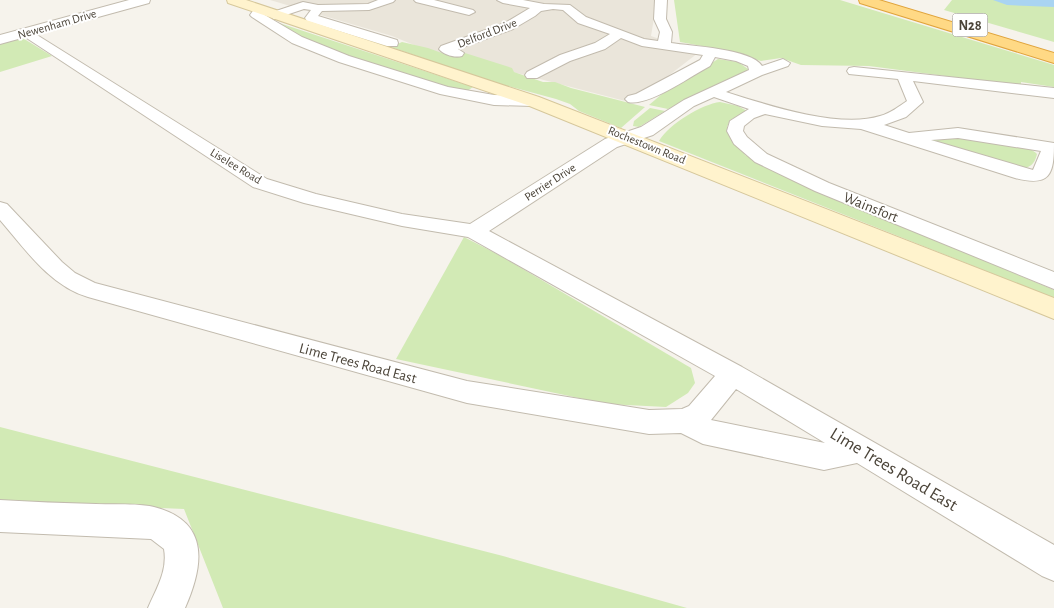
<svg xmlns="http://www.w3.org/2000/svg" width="1054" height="608" font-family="'Alegreya Sans',sans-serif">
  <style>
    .residential { fill: #eae5da }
    .green { fill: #d2eab5 }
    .water { fill: #a9d4f2 }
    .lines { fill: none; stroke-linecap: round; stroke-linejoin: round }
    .minor-casing { stroke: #c2bbae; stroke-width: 2 }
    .tertiary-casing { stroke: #c2bbae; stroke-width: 2 }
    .secondary-casing { stroke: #d6c79b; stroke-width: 2 }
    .trunk-casing { stroke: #e0a43c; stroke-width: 2 }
    .minor { fill: #fff; fill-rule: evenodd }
    .tertiary { fill: #fff; fill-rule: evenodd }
    .secondary { fill: #fff3cd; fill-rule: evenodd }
    .trunk { fill: #ffd985; fill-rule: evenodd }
    .labels { text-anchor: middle; stroke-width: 4; stroke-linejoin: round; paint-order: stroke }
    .far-street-label { font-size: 12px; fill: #4b4439; stroke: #fff }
    .shield { fill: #fff; stroke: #817c74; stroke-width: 1 }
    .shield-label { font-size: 14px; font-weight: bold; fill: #4b4439 }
    .street-label { font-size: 15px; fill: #4b4439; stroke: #fff }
    .near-street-label { font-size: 18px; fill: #4b4439; stroke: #fff }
  </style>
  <rect width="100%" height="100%" fill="#f6f3ec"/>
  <!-- residential -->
  <polygon class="residential" points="270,0 657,0 651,36 698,53 633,103 424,49 392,36"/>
  <!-- green -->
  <g class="green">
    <polygon points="674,0 840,0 1054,65 1054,87 1021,82 1021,86 869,66 801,65 781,58 761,61 724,50 680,42"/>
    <polygon points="952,0 1054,0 1054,42 944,10"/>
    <polygon points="267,19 473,87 467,91 443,89 345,58 300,39"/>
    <polygon points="21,37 52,56 0,72 0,43"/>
    <polygon points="402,42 428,48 450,56 465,53 512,68 514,72 543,82 555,82 571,88 645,107 621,128 579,111 570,104 556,99 489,81 391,47"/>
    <polygon points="718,59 738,62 748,69 748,71 668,109 649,105 662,94"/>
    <path d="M720,102L738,106L747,111L730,120L727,127L740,140L745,155L808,186L1054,290V298L659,141C669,124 702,104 720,102Z"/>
    <polygon points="650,108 665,111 639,127 633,126 634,121"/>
    <path d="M950,135C969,138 1026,141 1037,154C1034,167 1028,168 1016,169L929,140Z"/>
    <polygon points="464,237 499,255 691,368 695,383 688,393 666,407 607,404 396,359"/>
    <polygon points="0,427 503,556 687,608 223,608 184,509 0,501"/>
  </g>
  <!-- water -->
  <polygon class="water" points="993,0 1054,0 1054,7 1007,5"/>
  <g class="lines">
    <!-- minor casing -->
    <g class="minor-casing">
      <g id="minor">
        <polygon points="378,0 395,0 393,2 369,10 322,11 318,16 397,40 398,43 397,46 387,46 307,21 305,18 311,10 304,9 274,19 268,15 270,13 303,2 318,5 368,4"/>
        <polygon points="414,0 434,0 473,10 475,12 469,15 416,2"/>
        <path d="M497,0H523L544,4L570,5L586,17L644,39L658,41L660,32L654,19L655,0H667L666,19L672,32L671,43C690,46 752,49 762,66L783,59L790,63L788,66L762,75L726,92C767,105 839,129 880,116C891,113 898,107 907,101L898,79L849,74L847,71L849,68L854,67L1054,88V98L913,81L923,102L906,117L884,125L909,133L958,128L1054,143C1054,175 1050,187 1015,178L861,129L822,126L765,114L754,118L744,126L743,131L747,137L767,154L829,183L1054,272V289L815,191L755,162L734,144L727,131L730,121L749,109L714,97L694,106L653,135L617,147L489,231L742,367L1054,545V581L1042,576L857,463L824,470L703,444L681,433L649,434L467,403L88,297C50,286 25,249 0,220V202L7,204L62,262L75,273L95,283L467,381L649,410L682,409L689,406L715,376L468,237L402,226L304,203L253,187L19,33L21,30H29L267,179L316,194L402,214L470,224L605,139L641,127L684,100L749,70L748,66L736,61L715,57L710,66C691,76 648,107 628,102L625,99L628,96L636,94L700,60L703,55L642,46L621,38L605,49L570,61L537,78H527L525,75L527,72L560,55L595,43L610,34L578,23L563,10L553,9L541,11L535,16L513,29L458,49L464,53L462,56C455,58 444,55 439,49L441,46L505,23L530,8L503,3ZM958,138L1041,151L1033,170L931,140ZM736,389L825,443L711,420Z"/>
        <polygon points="259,7 265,10 263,14 302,37 349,56 448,87 494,95 533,96 538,98 541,101 538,104 533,106 494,105 440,94 339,62 292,43 252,17 250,15 255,8"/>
        <path d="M0,500C32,502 64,503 96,504C114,505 136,503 154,507C210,521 204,565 185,608H148C156,589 168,571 164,549L151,539L0,532Z"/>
      </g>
    </g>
    <!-- tertiary casing -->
    <g class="tertiary-casing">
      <polygon id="tertiary" points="129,0 150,0 149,3 0,44 0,35"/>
    </g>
    <!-- secondary casing -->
    <g class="secondary-casing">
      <polygon id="secondary" points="227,0 246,0 539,97 1054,298 1054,319 527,105 228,3"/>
    </g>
    <!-- trunk casing -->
    <g class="trunk-casing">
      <polygon id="trunk" points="859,0 879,0 1054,53 1054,63 860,3"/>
    </g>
    <!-- minor -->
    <use href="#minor" class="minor"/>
    <!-- tertiary -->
    <use href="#tertiary" class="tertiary"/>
    <!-- secondary -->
    <use href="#secondary" class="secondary"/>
    <!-- trunk -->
    <use href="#trunk" class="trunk"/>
  </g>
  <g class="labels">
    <!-- far-street labels -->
    <g class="far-street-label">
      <text transform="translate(57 24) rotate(-16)" y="4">Newenham Drive</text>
      <text transform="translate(487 33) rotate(-21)" y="4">Delford Drive</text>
      <text transform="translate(647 145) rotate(22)" y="4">Rochestown Road</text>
      <text transform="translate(236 166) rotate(31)" y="4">Liselee Road</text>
      <text transform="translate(550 182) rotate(-33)" y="4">Perrier Drive</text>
    </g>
    <!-- shield labels -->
    <rect class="shield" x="952.5" y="13.5" width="35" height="23" rx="4"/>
    <g class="shield-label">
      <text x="970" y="30">N28</text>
    </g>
    <!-- street labels -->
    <g class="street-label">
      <text transform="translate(871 207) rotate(22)" y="5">Wainsfort</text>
      <text transform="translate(358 363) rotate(15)" y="5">Lime Trees Road East</text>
    </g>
    <!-- near-street labels -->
    <g class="near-street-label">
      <text transform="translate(894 469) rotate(31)" y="6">Lime Trees Road East</text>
    </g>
  </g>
</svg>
